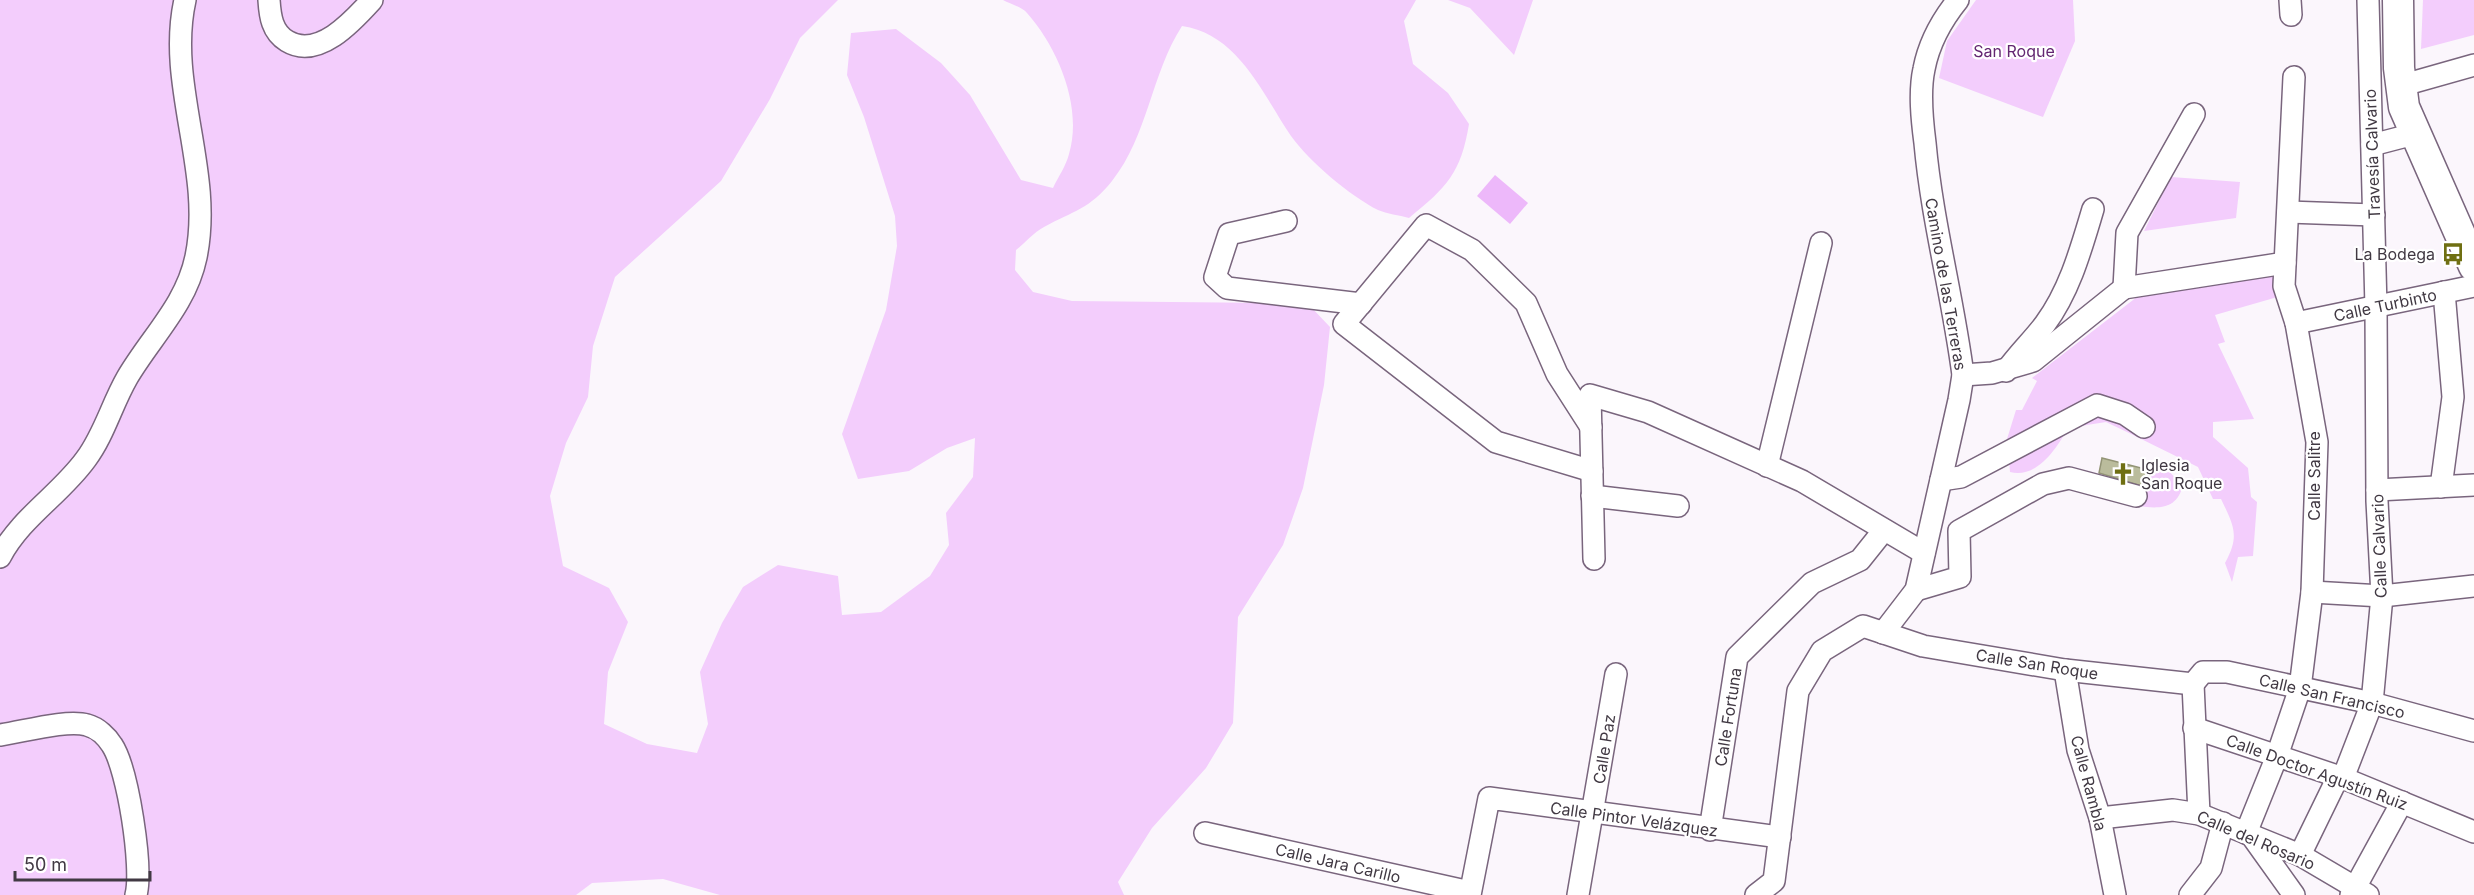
<svg xmlns="http://www.w3.org/2000/svg" width="2474" height="895" font-family="Inter,sans-serif">
  <style>
    .green { fill: #f3cdfc }
    .water { fill: #edb8fa }
    .building { fill: #babc9c; stroke: #939476; stroke-width: 1.5 }
    .lines { fill: none; stroke-linecap: round; stroke-linejoin: round }
    .street-casing { stroke: #79657d; stroke-width: 24 }
    .secondary-casing { stroke: #79657d; stroke-width: 33 }
    .street { stroke: #fff; stroke-width: 21 }
    .secondary { stroke: #fff; stroke-width: 30 }
    .labels { text-anchor: middle; stroke-width: 4.5; stroke-linejoin: round; paint-order: stroke }
    .park-label { font-size: 16px; fill: #632671; stroke: #fff }
    .street-label { font-size: 16px; fill: #413943; stroke: #fff }
    .poi-label { font-size: 16px; fill: #413943; stroke: #fff; text-anchor: end }
  </style>
  <rect width="100%" height="100%" fill="#fbf6fc"/>
  <!-- green -->
  <g class="green">
    <path d="M0,0H838L800,38L770,99L721,181L615,277L593,346L588,397L566,443L550,496L563,566L609,588L628,622L608,672L604,724L647,744L697,753L708,724L700,672L722,623L743,587L778,565L838,576L842,615L881,612L930,576L949,545L946,513L973,477L975,438L947,448L909,471L858,479L842,434L886,310L897,246L895,216L864,117L847,75L851,33L896,29L941,63L970,95L1021,180L1053,188C1058,177 1066,166 1069,154C1083,107 1058,48 1027,13C1022,7 1010,4 1003,0H1416L1404,21L1413,64L1448,93L1469,124C1461,173 1447,187 1409,218C1399,215 1387,214 1378,210C1350,196 1309,161 1291,136C1262,93 1238,34 1182,26C1151,74 1148,136 1112,181C1090,209 1073,211 1044,227C1034,232 1025,243 1016,250L1015,270L1033,292L1072,301L1275,303L1311,307L1330,327L1324,385L1303,488L1283,545L1238,617L1233,723L1206,768L1152,828L1118,882L1124,895H720L663,879L592,883L576,895H0Z"/>
    <polygon points="1448,0 1533,0 1514,55 1470,8"/>
    <polygon points="1976,0 2073,0 2075,41 2043,117 1939,78 1947,41"/>
    <polygon points="2423,0 2474,0 2474,35 2421,49"/>
    <polygon points="2171,177 2240,182 2236,218 2144,231"/>
    <path d="M2280,273L2281,296L2215,315L2225,342L2218,344L2254,419L2213,422V437L2248,468L2251,497L2257,502L2253,556L2238,557L2232,582L2225,563C2240,536 2234,526 2221,499H2213L2198,467L2129,433L2106,422L2068,428C2057,448 2037,479 2010,472L2007,439L2016,410H2022L2037,381L2032,378L2146,290Z"/>
    <path d="M2152,462C2164,464 2177,478 2182,488C2176,509 2158,509 2139,506Z"/>
  </g>
  <!-- water -->
  <polygon class="water" points="1495,175 1528,203 1510,224 1477,196"/>
  <!-- building -->
  <polygon class="building" points="2102,458 2149,470 2145,487 2099,473"/>
  <g class="lines">
    <!-- street casing -->
    <g class="street-casing">
      <g id="street">
        <path d="M269,0C270,16 272,32 287,41C318,60 353,21 372,0"/>
        <polyline points="2290,0 2291,15"/>
        <polyline points="2400,86 2474,65"/>
        <polyline points="2372,145 2414,134"/>
        <polyline points="2288,212 2374,215"/>
        <polyline points="1286,221 1229,234 1215,277 1227,288 1361,304"/>
        <polyline points="2124,288 2127,233 2194,114"/>
        <polyline points="2124,288 2285,263"/>
        <polyline points="2296,323 2474,286"/>
        <path d="M2006,371C2018,354 2033,340 2045,324C2070,290 2081,249 2093,209"/>
        <polyline points="1963,375 1992,373 2033,361 2124,288"/>
        <polyline points="1591,427 1557,374 1526,303 1472,250 1426,225 1344,324 1496,442 1592,471"/>
        <polyline points="1767,466 1821,243"/>
        <polyline points="1941,480 1961,477 2097,405 2125,414 2144,427"/>
        <polyline points="2441,487 2453,397 2444,292"/>
        <polyline points="2377,490 2474,485"/>
        <polyline points="1592,496 1678,506"/>
        <path d="M0,557C21,517 60,495 86,459C104,435 112,404 127,378C151,337 186,305 196,257C214,171 166,85 185,0"/>
        <polyline points="1594,559 1590,395 1648,412 1802,481 1924,553"/>
        <polyline points="1916,590 1960,577 1959,531 2043,484 2069,478 2136,496"/>
        <polyline points="2312,592 2382,596 2474,586"/>
        <path d="M1883,633L1916,590L1959,400L1963,375C1953,297 1932,221 1925,143C1922,120 1919,92 1924,69C1929,43 1941,21 1958,0"/>
        <polyline points="2065,670 2078,750 2100,818 2115,895"/>
        <polyline points="2193,684 2203,672 2227,672 2372,703 2474,731"/>
        <polyline points="2193,684 2199,814"/>
        <polyline points="2194,728 2343,778 2474,832"/>
        <path d="M0,735C22,732 67,719 87,725C98,728 107,737 112,745C128,769 143,868 136,895"/>
        <polyline points="2343,778 2372,703 2382,596 2377,501 2376,308 2368,0"/>
        <polyline points="2100,818 2173,810 2199,814 2300,855 2368,895"/>
        <polyline points="1710,830 1737,657 1812,583 1860,560 1884,530"/>
        <polyline points="1205,833 1470,892"/>
        <polyline points="2246,833 2277,756 2300,688 2312,592 2317,442 2296,323 2284,286 2294,77"/>
        <polyline points="2251,835 2294,895"/>
        <polyline points="2300,855 2338,777"/>
        <polyline points="1470,895 1489,798 1780,837"/>
        <polyline points="1578,895 1616,674"/>
        <polyline points="1756,895 1774,881 1798,691 1822,651 1863,626 1923,646 2065,670 2193,684"/>
        <polyline points="2190,895 2211,868 2223,823"/>
        <polyline points="2351,895 2402,802"/>
      </g>
    </g>
    <!-- secondary casing -->
    <g class="secondary-casing">
      <polyline id="secondary" points="2398,0 2399,68 2404,107 2474,266"/>
    </g>
    <!-- street -->
    <use href="#street" class="street"/>
    <!-- secondary -->
    <use href="#secondary" class="secondary"/>
  </g>
  <!-- icons -->
  <defs>
    <g id="bus-bare" transform="scale(1.8)"><path d="M-5-6H5V4H4V6H2V4H-2V6H-4V4H-5ZM-3.5-4V0h7V-4ZM-3.5 1.2v1.5H-2V1.2ZM2 1.2v1.5H3.5V1.2Z" fill="#6f6f12" stroke="#fff" stroke-width="2.5" paint-order="stroke"/></g>
    <g id="church-bare" transform="scale(1.8)"><path d="M-1.2-6h2.4v3.5h3.3v2.4h-3.3V6h-2.4V-.1h-3.3v-2.4h3.3Z" fill="#6f6f12" stroke="#fff" stroke-width="2.5" paint-order="stroke"/></g>
  </defs>
  <g fill-rule="evenodd">
    <use href="#bus-bare" x="2453" y="254"/>
    <use href="#church-bare" x="2123" y="474"/>
  </g>
  <g class="labels">
    <!-- park labels -->
    <g class="park-label">
      <text x="2014" y="57">San Roque</text>
    </g>
    <!-- street labels -->
    <g class="street-label">
      <text transform="translate(2372 154) rotate(-92)" y="6">Travesía Calvario</text>
      <text transform="translate(1946 284) rotate(80)" y="6">Camino de las Terreras</text>
      <text transform="translate(2385 305) rotate(-12)" y="6">Calle Turbinto</text>
      <text transform="translate(2314 476) rotate(-90)" y="6">Calle Salitre</text>
      <text transform="translate(2379 546) rotate(-92)" y="6">Calle Calvario</text>
      <text transform="translate(2037 664) rotate(9)" y="6">Calle San Roque</text>
      <text transform="translate(2332 696) rotate(13)" y="6">Calle San Francisco</text>
      <text transform="translate(1728 717) rotate(-81)" y="6">Calle Fortuna</text>
      <text transform="translate(1604 749) rotate(-81)" y="6">Calle Paz</text>
      <text transform="translate(2317 772) rotate(20)" y="6">Calle Doctor Agustín Ruiz</text>
      <text transform="translate(2089 783) rotate(75)" y="6">Calle Rambla</text>
      <text transform="translate(1634 819) rotate(8)" y="6">Calle Pintor Velázquez</text>
      <text transform="translate(2256 840) rotate(23)" y="6">Calle del Rosario</text>
      <text transform="translate(1338 863) rotate(13)" y="6">Calle Jara Carillo</text>
    </g>
    <!-- poi labels -->
    <g class="poi-label">
      <text x="2435" y="260">La Bodega</text>
      <text x="2141" y="471" text-anchor="start">Iglesia<tspan x="2141" dy="18">San Roque</tspan></text>
    </g>
  </g>
  <!-- scale -->
  <path d="M15 871v9h135v-9" fill="none" stroke="#413943" stroke-width="3"/>
  <text x="24" y="871" font-size="18" fill="#413943" stroke="#ffffff" stroke-width="4.5" paint-order="stroke">50 m</text>
</svg>
